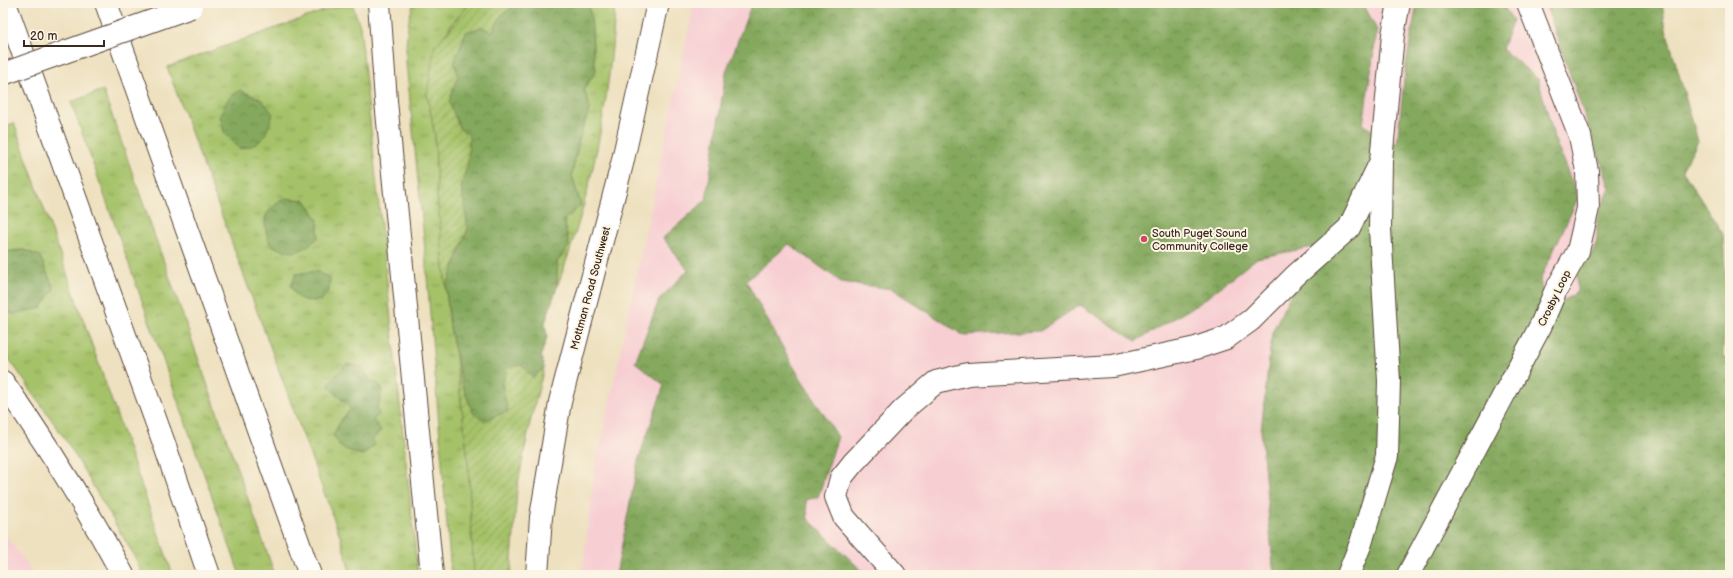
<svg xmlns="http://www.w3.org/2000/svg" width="1733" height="578" font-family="'Balsamiq Sans',sans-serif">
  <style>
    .built { fill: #f7cfd3 }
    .grass { fill: url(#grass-tufts); stroke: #707644; fill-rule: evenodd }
    .forest { fill: url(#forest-crowns); stroke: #60693e }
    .garden { fill: url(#garden-furrows); stroke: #707644 }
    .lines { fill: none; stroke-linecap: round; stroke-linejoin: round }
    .minor-casing { stroke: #564536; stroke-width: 24 }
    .highway-casing { stroke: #564536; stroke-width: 24 }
    .minor { stroke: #fff; stroke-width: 22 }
    .highway { stroke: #fff; stroke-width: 22 }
    .major-bridge-casing { stroke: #564536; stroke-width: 24; stroke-linecap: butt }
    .major-bridge { stroke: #fff; stroke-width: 22 }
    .poi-dot { fill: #d1495b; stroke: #fcf5e5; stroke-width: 1.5 }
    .labels { text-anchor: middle; stroke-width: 4; stroke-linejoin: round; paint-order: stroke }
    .poi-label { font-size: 11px; fill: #3b2a1e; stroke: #fcf5e5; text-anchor: start }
    .street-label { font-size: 11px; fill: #3b2a1e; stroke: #fcf5e5 }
  </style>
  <defs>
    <pattern id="grass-tufts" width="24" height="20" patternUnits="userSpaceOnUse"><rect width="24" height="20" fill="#a5c269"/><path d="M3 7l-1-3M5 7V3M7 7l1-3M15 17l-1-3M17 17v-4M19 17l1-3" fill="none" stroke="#889e56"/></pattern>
    <pattern id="forest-crowns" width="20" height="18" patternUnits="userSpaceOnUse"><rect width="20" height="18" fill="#84a85d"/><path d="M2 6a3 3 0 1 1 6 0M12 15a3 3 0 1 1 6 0" fill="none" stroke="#6d894c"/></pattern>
    <pattern id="garden-furrows" width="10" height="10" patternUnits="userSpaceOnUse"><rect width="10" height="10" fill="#a5c269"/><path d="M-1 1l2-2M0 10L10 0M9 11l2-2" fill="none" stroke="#889e56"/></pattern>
  </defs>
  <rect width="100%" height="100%" fill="#fcf5e5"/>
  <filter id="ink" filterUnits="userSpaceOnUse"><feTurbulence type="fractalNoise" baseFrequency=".025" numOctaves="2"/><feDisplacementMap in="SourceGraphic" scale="8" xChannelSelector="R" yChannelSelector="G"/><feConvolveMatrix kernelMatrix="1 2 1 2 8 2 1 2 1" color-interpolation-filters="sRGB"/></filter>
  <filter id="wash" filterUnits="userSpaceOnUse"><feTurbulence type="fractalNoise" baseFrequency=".012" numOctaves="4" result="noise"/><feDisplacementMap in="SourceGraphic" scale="16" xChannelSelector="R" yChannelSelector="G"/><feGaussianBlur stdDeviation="0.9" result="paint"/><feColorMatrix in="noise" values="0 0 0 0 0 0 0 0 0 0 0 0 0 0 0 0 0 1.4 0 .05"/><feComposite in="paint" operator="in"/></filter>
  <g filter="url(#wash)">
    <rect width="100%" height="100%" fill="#eee1c0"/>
    <!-- built -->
    <g class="built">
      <polygon points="694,3 1560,3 1730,575 582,575 594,475"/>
      <polygon points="7,537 35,575 3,575 3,540"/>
    </g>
    <!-- grass -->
    <g class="grass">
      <path d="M414,3H470L450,26L427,94L435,136L437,194L446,288L450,328L456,356L468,460L474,575H451L424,239L406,63C406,43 406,23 414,3Z"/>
      <path d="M588,3H615C611,99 591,198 557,287V262L569,246L564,219L581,205L572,175L579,140L590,107L584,90L596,70C591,48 594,26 588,3Z"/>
      <path d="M340,5L353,6L360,26L418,575H351L340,536L167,67ZM362,367L372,383L377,407L373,420V439L342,419L351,409Z"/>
      <polygon points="103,90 275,575 240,575 71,102"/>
      <polygon points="14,123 173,575 143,575 132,552 67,442 3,350 3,300 11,314 41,308 54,289 24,250 3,252 3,127"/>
    </g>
    <!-- forest -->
    <g class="forest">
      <path d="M519,3H588C594,26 591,48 596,70L584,89L590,107L579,140L572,175L581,205L564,220L569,246L557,262V287L545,323L547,337L541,355L544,368L532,378L502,385L508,411L484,421L473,413L463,387L450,328L446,288L468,228L461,187L468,162L460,129L449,102L458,75L454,63L466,32L482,27L492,32L502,14Z"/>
      <polygon points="752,3 1363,3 1377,30 1363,125 1397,144 1405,71 1417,3 1501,3 1513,20 1502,49 1538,79 1555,140 1578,198 1540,280 1547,311 1577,292 1577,271 1591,256 1597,241 1597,217 1610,188 1545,3 1662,3 1666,29 1698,141 1682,170 1723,234 1726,283 1723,357 1730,359 1730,575 1275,575 1273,566 1261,431 1272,333 1313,247 1257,258 1200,303 1136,341 1080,305 1040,331 963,335 892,289 841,282 789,244 746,281 792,364 838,437 818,497 806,500 808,519 861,570 862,575 616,575 638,461 664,385 635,362 659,300 688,270 663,238 706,200 726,72"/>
      <path d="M240,90L262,100L273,114C265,137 264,144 240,149L224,132L220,115L228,99Z"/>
      <path d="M284,198L305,200L318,220V238C299,254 291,256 270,244C261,217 263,214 284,198Z"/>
      <polygon points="24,250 40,256 54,289 41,308 11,314 3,300 8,282 3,279 3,252"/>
      <path d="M316,271L330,278L329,290L321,301C305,301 298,302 291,286L296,274Z"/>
      <polygon points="347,364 362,367 372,383 375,382 382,388 380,402 377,407 379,414 373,420 381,430 373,439 375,445 362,455 342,448 333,435 342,419 351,409 329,387 331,380"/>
    </g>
    <!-- garden -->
    <g class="garden">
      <polygon points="470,3 519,3 502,14 492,32 482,27 466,32 454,63 458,75 449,102 460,129 469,135 468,162 461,187 468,228 446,288 437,194 435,136 427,94 434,48"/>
      <polygon points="456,356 463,387 473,413 484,421 508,411 502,385 507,368 522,365 533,378 544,368 530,423 517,489 511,575 474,575 468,460"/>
    </g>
  </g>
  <g filter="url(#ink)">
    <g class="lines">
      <!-- minor casing -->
      <g class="minor-casing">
        <g id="minor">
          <polyline points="537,575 541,517 560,402 622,164 658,3"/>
          <polyline points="895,575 844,517 836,497 841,478 853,463 903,410 936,382 968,374 1113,366 1196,348 1226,338 1251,320 1295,276 1349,228 1381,161"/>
          <polyline points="1348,575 1361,543 1387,456 1389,381 1380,229 1381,161 1393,35 1399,3"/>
          <polyline points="1408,575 1541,325 1555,292 1578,251 1588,208 1587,171 1580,136 1528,3"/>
        </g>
      </g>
      <!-- highway casing -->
      <g class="highway-casing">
        <g id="highway">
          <polyline points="5,3 165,446 209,575"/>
          <polyline points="106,3 310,575"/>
          <polyline points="379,3 386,101 432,575"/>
          <path d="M3,382C47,444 87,508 123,575"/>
        </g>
      </g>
      <!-- minor -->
      <use href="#minor" class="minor"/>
      <!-- highway -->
      <use href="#highway" class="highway"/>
      <!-- major-bridge casing -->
      <g class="major-bridge-casing">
        <polyline id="major-bridge" points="3,74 191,7"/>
      </g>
      <!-- major-bridge -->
      <use href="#major-bridge" class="major-bridge"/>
    </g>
  </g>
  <!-- markers -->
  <circle class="poi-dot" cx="1144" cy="239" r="4"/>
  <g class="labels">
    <!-- poi labels -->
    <g class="poi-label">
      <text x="1152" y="237">South Puget Sound<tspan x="1152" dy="13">Community College</tspan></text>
    </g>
    <!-- street labels -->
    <g class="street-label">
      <text transform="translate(590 288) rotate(-75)" y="4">Mottman Road Southwest</text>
      <text transform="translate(1554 298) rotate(-64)" y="4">Crosby Loop</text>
    </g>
  </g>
  <!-- margin -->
  <rect width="1733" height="578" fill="none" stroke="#fcf5e5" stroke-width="16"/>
  <!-- scale -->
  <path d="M24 40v6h80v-6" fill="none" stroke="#3b2a1e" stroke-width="2"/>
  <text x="30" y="40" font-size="12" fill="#3b2a1e" stroke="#fcf5e5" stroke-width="3" paint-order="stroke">20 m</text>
</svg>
